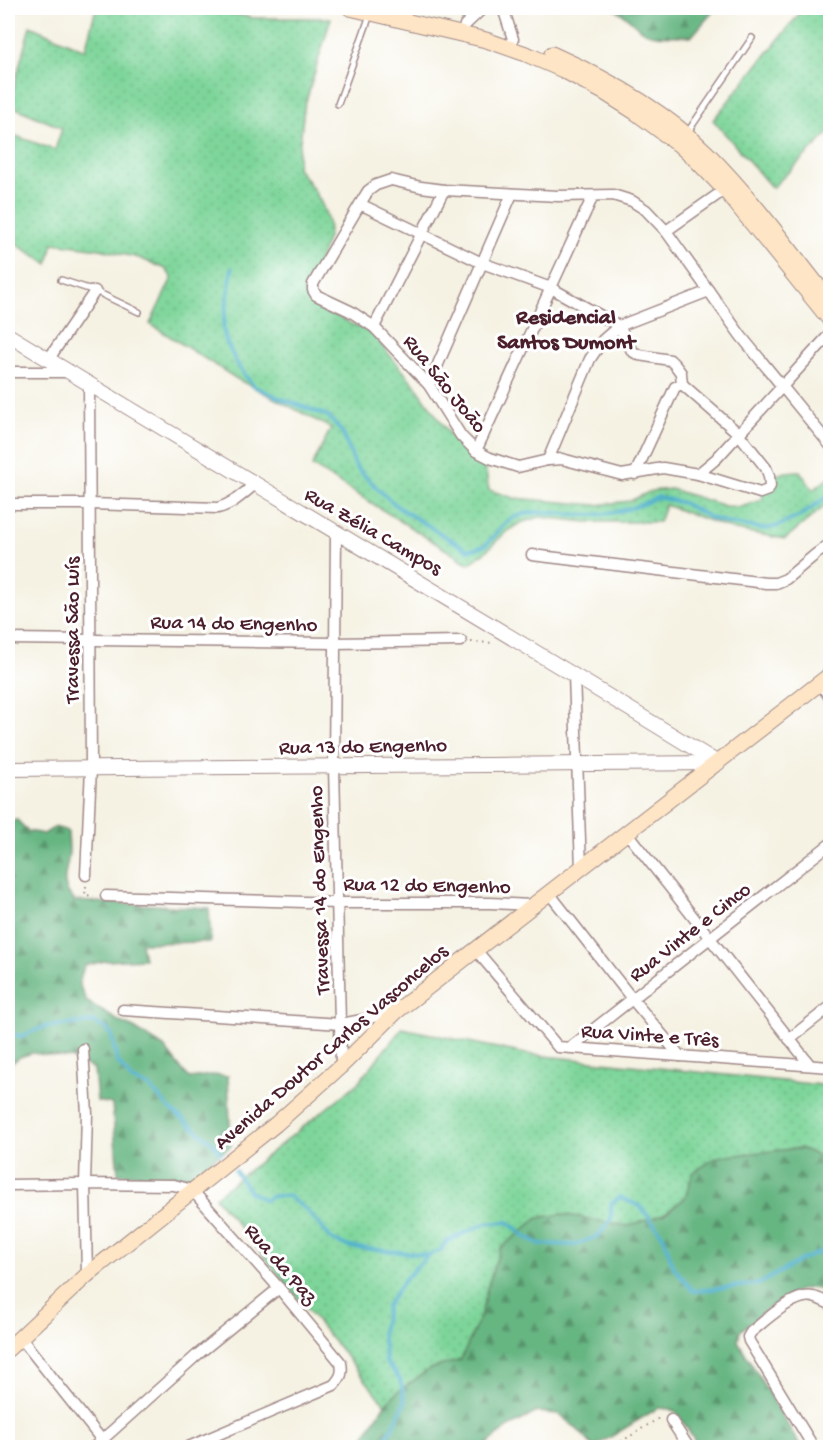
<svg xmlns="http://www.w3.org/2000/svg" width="838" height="1455" font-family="'Gochi Hand',sans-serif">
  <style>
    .grass { fill: url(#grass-dots); stroke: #647a62; stroke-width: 1.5 }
    .forest { fill: url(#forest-firs); stroke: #586a56; stroke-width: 1.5 }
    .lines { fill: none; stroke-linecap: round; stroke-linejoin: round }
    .stream { stroke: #4cafcb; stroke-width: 4 }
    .service-casing { stroke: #a08887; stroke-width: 8 }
    .minor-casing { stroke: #a08887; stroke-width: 13 }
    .tertiary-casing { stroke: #a08887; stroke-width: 16 }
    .secondary-casing { stroke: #a08887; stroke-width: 17 }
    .path { stroke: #a08887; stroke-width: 2; stroke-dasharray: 1.5 4.5; stroke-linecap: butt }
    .service { stroke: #fff; stroke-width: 5 }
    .minor { stroke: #fff; stroke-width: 10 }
    .tertiary { stroke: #fff; stroke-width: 14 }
    .secondary { stroke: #fee5c5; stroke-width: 15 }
    .labels { text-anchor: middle; stroke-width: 6; stroke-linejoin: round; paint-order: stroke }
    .street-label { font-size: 21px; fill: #4a1f2b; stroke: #fff }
    .neighbourhood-label { font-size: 22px; font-weight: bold; fill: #4a1f2b; stroke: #fff }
  </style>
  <defs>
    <pattern id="grass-dots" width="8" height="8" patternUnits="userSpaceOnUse" patternTransform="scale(1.5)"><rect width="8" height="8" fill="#7dd59a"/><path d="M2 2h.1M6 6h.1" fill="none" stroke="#6eb685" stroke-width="1.8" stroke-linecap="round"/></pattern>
    <pattern id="forest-firs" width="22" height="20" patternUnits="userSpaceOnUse" patternTransform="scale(1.5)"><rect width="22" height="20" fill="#66b682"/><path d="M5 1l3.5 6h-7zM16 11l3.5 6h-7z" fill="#56936b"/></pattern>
  </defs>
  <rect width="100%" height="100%" fill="#fff"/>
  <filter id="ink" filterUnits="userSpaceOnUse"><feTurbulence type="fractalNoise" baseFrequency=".0167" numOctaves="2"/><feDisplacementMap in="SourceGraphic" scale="12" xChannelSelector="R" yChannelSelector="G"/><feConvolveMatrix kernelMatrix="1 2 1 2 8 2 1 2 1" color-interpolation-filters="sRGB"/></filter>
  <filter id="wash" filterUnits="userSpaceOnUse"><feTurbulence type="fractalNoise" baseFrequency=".008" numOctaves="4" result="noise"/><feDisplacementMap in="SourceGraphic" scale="24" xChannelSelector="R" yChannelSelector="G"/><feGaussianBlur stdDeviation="1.35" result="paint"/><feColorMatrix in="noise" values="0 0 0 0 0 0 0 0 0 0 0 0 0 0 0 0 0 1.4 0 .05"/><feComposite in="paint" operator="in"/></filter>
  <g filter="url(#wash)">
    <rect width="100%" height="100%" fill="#f5f2e3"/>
    <!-- grass -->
    <g class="grass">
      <path d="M96,8H202L254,18H331L304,108L297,168C312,185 328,207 329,231C329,241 310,281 305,292L310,303L372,334L415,385L448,432L466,451L484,461L489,490L514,498L596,505L630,501L651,491L671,489L725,506L741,507L762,500C765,477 777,471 800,471L813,490L830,477V502L785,539L735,530L665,505L659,522H587L540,517L520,523L506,532L484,553L469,564L312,466L331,428L237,379L150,324L172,278L166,269L139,258L100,249L53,243L48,264L8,239V133L55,150L62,128L9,105L30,26L85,50Z"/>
      <polygon points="804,8 830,8 830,132 772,188 713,120"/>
      <polygon points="402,1028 526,1054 830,1086 830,1168 819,1156 693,1173 685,1198 664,1214 628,1227 562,1214 500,1249 487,1289 481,1315 461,1360 430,1369 399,1391 385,1404 215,1197 358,1083"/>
    </g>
    <!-- forest -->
    <g class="forest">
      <path d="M612,8H716L692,36C679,35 653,38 643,31C632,23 625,13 612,8Z"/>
      <path d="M16,819L28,831L44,834L55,827L68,831C68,838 69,844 69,851C68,872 57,883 75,901L209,908L211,942L141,943L144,959L105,961L84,966L79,983L86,1001L120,1022L134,1028L164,1047L181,1069L190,1078L211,1075L228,1076L231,1146L189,1177L118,1174L112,1104L97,1101L94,1069L70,1058L32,1053L20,1057L8,1066V822Z"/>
      <path d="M800,1148L819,1156L830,1168V1293C825,1292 818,1288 812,1288C791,1287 756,1318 740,1331L738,1341L799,1444L793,1448L699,1447L678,1414L670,1409L658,1408L594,1447L575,1427L558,1414L537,1412L509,1427L483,1447H357L385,1404L399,1391L430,1369L461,1360L481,1315L487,1289L500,1249L538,1218L562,1214L628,1226L664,1214L685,1198L693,1173L717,1157Z"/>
    </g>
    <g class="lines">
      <!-- stream -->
      <g class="stream">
        <path d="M232,269L223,327L226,341L236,362L253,386L282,399L328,416L342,432L356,467L378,489L399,508L468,550C473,549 481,548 485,545C496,537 502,522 515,517C536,508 556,514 578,515C607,516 633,510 658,497L683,503L711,518L728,523L765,529L778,526L800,516L830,495"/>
        <polyline points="8,1034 22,1036 44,1027 93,1022 105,1028 112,1036 117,1061 132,1080 150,1087 170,1109 213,1143 221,1153"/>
        <polyline points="235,1171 250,1192 265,1200 272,1196 288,1196 304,1208 319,1224 332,1240 350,1247 428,1255 441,1250 446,1242 484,1224 508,1222 524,1236 540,1244 575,1245 598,1236 611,1219 611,1204 620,1197 641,1207 654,1224 664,1237 673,1266 693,1291 759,1284 801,1260 830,1248"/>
        <polyline points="380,1448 395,1423 405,1401 400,1379 386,1362 382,1332 387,1306 404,1280 427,1256"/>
      </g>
    </g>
  </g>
  <g filter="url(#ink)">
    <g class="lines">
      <!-- service casing -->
      <g class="service-casing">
        <g id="service">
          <polyline points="338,104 370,15"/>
          <polyline points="687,133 752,38"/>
          <polyline points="61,280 95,291 139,312"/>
        </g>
      </g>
      <!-- minor casing -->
      <g class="minor-casing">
        <g id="minor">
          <polyline points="503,8 513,39 510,48"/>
          <polyline points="462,35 465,25 483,8"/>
          <polyline points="360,204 482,263 551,288 619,326 632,351 639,355 670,360 675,365 681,373 682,384 738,433 766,468 769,476 770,486 768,490 760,493 698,474 663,468 622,475 562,459 548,460 518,467 490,458 476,451 461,436 429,385 374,327 350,311 316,295 313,290 313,284 360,204 368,191 376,185 391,180 421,187 444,190 558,196 613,195 632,201 646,210 666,231 741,336 830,445"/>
          <polyline points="666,231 730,186"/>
          <polyline points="374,327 444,190"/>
          <polyline points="48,360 95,291"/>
          <polyline points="8,372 69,372"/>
          <polyline points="429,385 512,194"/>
          <polyline points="476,451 593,196"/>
          <polyline points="548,460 590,359 603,340 619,326 709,291"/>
          <polyline points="635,474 675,387 682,384"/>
          <polyline points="698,474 716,459 830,334"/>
          <path d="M8,504H90L218,508C233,504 243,494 255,484"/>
          <polyline points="336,533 334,766 341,1066"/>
          <polyline points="532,555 766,583 776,583 786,579 816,554 830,544"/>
          <polyline points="8,639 335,643 461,641"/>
          <polyline points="574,675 581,868"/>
          <polyline points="819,683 830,697"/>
          <polyline points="627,833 810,1065"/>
          <polyline points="86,875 91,768 89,384"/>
          <polyline points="549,893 633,1000 680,1056"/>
          <polyline points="106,896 337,903 490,903 531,905"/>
          <polyline points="475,949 558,1047 830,1067"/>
          <polyline points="123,1010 341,1024 362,1020 396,1011"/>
          <polyline points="789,1039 830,1007"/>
          <polyline points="571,1047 830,844"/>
          <polyline points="83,1049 87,1114 85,1184 87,1275"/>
          <path d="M8,1185L85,1184L174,1185L192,1190L279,1288L341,1363C343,1373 341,1377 334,1385L186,1448"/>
          <polyline points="20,1337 101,1439"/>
          <polyline points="671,1420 689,1448"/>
          <polyline points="93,1448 197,1355 279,1288"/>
          <path d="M814,1448L749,1341L748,1337L751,1332C765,1321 795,1292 813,1297C819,1298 825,1302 830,1304"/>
        </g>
      </g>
      <!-- tertiary casing -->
      <g class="tertiary-casing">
        <g id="tertiary">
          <path d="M8,335C244,478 482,618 718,763"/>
          <polyline points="8,769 718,763"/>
        </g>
      </g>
      <!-- secondary casing -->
      <g class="secondary-casing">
        <g id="secondary">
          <polyline points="350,8 486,40 526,54 563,70 605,93 635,112 678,144 697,161 725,190 830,320"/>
          <path d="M552,54C606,78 666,112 708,154C752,198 791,252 830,301"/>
          <polyline points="8,1349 87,1275 276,1124 341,1066 397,1011 830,675"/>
        </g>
      </g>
      <!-- path -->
      <g class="path">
        <polyline points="471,642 495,643"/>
        <polyline points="86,886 85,895 94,896"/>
        <polyline points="611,1448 659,1418"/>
      </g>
      <!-- service -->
      <use href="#service" class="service"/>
      <!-- minor -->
      <use href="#minor" class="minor"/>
      <!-- tertiary -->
      <use href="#tertiary" class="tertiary"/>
      <!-- secondary -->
      <use href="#secondary" class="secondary"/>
    </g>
  </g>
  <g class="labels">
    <!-- street labels -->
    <g class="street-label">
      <text transform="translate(446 383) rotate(51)" y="7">Rua São João</text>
      <text transform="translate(374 530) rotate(30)" y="7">Rua Zélia Campos</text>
      <text transform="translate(234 622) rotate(1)" y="7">Rua 14 do Engenho</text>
      <text transform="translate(71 630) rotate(-90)" y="7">Travessa São Luís</text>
      <text transform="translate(363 745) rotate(-1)" y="7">Rua 13 do Engenho</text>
      <text transform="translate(427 884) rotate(1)" y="7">Rua 12 do Engenho</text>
      <text transform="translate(318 890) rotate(-92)" y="7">Travessa 14 do Engenho</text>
      <text transform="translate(689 931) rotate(-38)" y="7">Rua Vinte e Cinco</text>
      <text transform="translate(650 1034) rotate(4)" y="7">Rua Vinte e Três</text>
      <text transform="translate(330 1046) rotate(-41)" y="7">Avenida Doutor Carlos Vasconcelos</text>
      <text transform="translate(282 1263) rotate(49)" y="7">Rua da Paz</text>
    </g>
    <!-- neighbourhood labels -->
    <g class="neighbourhood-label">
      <text x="566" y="323">Residencial<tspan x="566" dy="25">Santos Dumont</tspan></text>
    </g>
  </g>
  <!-- margin -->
  <rect width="838" height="1455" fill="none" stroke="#fff" stroke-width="30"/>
</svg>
